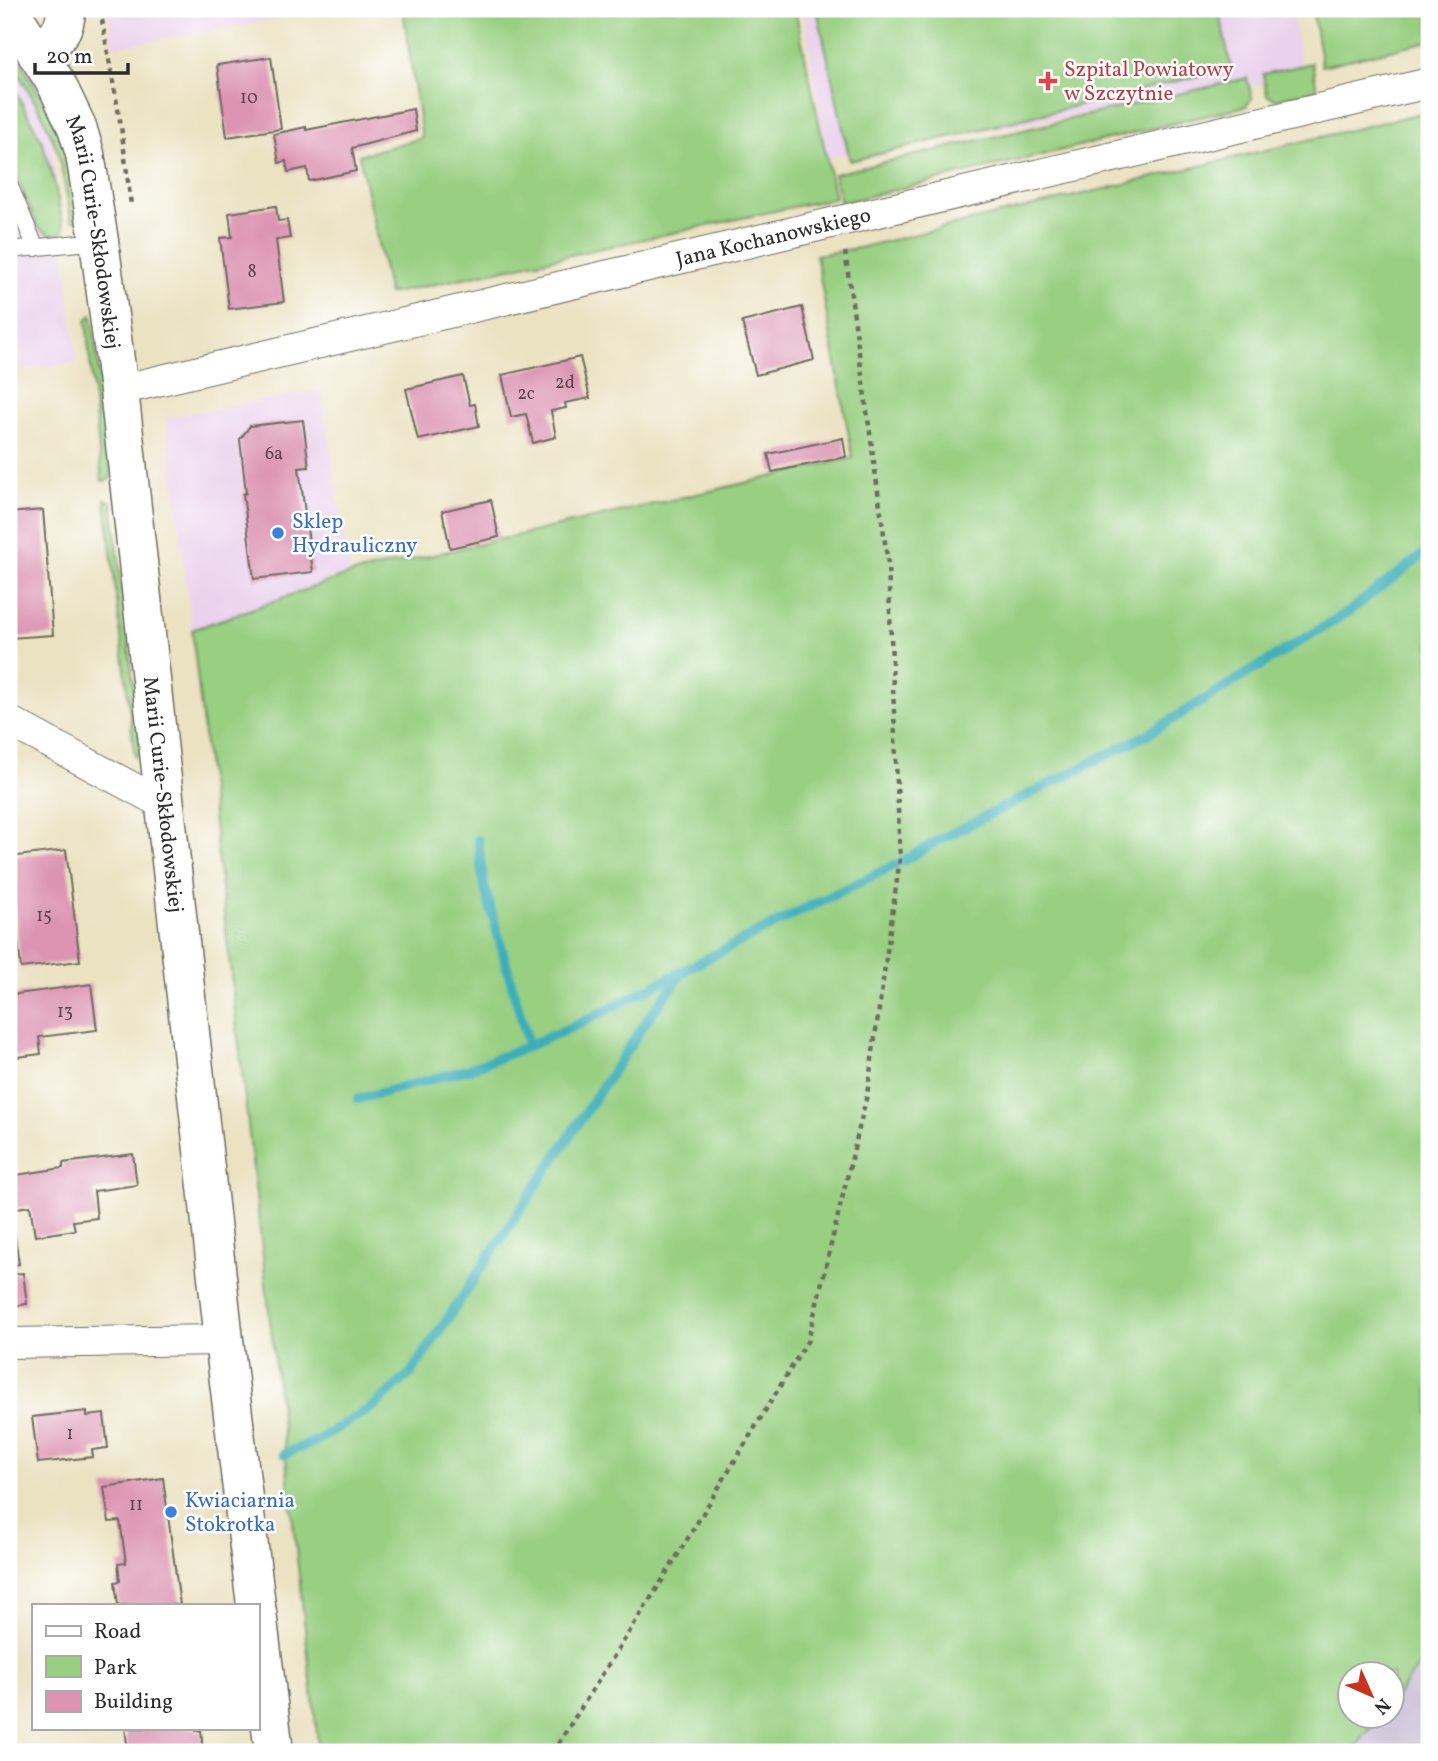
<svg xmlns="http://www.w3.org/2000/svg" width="1438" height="1761" font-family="Vollkorn,serif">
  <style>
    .built { fill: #ead1ec }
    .industrial { fill: #cabfd6 }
    .green { fill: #98cf81; stroke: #627d56; stroke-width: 2 }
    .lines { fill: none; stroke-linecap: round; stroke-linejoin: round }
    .stream { stroke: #3daeb7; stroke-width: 10 }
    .building { fill: #dc94b2 }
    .lane-casing { stroke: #6e6b60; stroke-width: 18 }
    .street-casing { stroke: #6e6b60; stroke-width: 32 }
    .secondary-casing { stroke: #6e6b60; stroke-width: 41 }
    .primary-casing { stroke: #6e6b60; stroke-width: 41 }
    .path { stroke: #6e6b60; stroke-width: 4.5; stroke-dasharray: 5 5; stroke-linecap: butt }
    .lane { stroke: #fff; stroke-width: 16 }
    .street { stroke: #fff; stroke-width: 30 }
    .secondary { stroke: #fff; stroke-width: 38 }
    .primary { stroke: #fff; stroke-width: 38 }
    .rail { stroke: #2b2b2b; stroke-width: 5; stroke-dasharray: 10 5; stroke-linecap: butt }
    .health-dot { fill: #e0444e; stroke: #fff; stroke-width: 2.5 }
    .shop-dot { fill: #3f7fe0; stroke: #fff; stroke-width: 2.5 }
    .labels { text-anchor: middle; stroke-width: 5; stroke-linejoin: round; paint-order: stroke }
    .number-label { font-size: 18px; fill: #57454d }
    .health-label { font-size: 21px; fill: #be3a42; stroke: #fff; text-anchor: start }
    .street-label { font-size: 21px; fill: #2b2b2b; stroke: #fff }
    .shop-label { font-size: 21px; fill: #366cbe; stroke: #fff; text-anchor: start }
  </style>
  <rect width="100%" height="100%" fill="#fff"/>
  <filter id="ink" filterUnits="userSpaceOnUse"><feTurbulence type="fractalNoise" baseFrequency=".0143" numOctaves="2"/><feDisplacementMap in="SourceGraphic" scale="14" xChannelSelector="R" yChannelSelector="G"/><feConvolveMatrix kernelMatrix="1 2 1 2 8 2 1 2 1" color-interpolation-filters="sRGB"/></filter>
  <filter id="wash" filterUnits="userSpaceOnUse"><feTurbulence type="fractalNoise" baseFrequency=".00686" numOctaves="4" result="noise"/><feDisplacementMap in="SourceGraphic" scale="28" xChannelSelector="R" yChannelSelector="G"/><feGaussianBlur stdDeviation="1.57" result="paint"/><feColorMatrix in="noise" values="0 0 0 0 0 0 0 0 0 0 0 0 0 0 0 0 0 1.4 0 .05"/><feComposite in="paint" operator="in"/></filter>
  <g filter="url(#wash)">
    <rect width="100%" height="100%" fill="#ebe2c2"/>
    <!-- built -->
    <g class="built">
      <polygon points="108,9 338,9 114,47"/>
      <polygon points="803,9 1292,9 1304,77 827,157"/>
      <polygon points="9,36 46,93 77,363 9,372"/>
      <polygon points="321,390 350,574 192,630 166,418"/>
    </g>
    <!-- industrial -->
    <polygon class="industrial" points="1429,1652 1429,1752 1352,1752 1381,1716 1392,1716 1393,1700"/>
    <!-- green -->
    <g class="green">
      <polygon points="403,9 451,9 454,18 495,9 795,9 835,198 389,294 359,155 422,138"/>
      <polygon points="817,9 1219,9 1231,68 850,161"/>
      <polygon points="1312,9 1429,9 1429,41 1322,66"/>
      <polygon points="9,42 48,109 70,161 82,220 72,221 58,152 42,114 9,57"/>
      <polygon points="1312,63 1317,90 1275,99 1267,95 1263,74"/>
      <polygon points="1247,78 1252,98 1246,106 841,203 834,174"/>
      <path d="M9,79L42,141L54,181L64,229C57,239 46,233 38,228L9,157Z"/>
      <polygon points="1429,111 1429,1652 1393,1700 1392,1674 1350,1674 1350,1716 1381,1716 1351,1752 319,1752 192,630 350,574 853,458 816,255 854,249"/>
      <polygon points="92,315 111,477 109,480 102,481 86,320"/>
      <polygon points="105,499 112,502 141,751 135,757"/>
    </g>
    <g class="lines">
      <!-- stream -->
      <g class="stream">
        <polyline points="478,840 483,881 529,1046"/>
        <polyline points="903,861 939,840 1148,734 1348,612 1429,550"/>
        <polyline points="358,1099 469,1069 529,1046 581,1023 800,911 895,865"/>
        <polyline points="284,1454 316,1441 374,1406 412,1372 647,1020 685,970"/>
      </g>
    </g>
    <g id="blocks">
      <!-- building -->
      <g class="building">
        <polygon points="271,57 281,129 227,137 217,65"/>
        <polygon points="413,109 416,131 352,148 356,171 309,181 307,168 288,172 286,161 279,163 274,134 306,127 306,130"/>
        <polygon points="276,206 278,221 287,220 290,238 276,240 284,302 229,309 220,238 232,237 229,213"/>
        <polygon points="802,307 814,360 756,375 742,322"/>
        <polygon points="580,357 590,398 565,403 566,408 551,411 556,437 533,443 526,414 511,417 502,375"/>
        <polygon points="463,376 470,405 475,404 479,426 418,440 406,389"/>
        <polygon points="303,420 309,467 299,468 313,572 254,579 243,494 246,493 240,439 250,426"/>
        <polygon points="843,438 846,457 772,472 768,454"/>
        <polygon points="491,500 499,537 450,548 442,511"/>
        <polygon points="43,510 53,635 10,638 9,513"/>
        <polygon points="66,850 80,961 21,968 9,857"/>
        <polygon points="91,984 97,1030 39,1037 41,1054 9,1058 9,995"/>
        <polygon points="133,1154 137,1185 94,1191 97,1218 73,1221 75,1230 35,1236 30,1206 11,1209 19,1264 13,1265 15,1274 23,1273 27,1304 9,1306 9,1176 63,1168 63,1163"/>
        <polygon points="87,1411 87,1416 104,1414 108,1448 92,1450 93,1457 38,1463 32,1417"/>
        <polygon points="163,1478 180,1605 118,1605 115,1582 120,1581 118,1564 126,1563 120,1521 109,1522 104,1487"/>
        <polygon points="125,1728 196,1728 196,1731 201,1730 203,1752 128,1752"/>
        <polygon points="1107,1746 1108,1752 1083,1752 1083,1751"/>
      </g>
    </g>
  </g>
  <g filter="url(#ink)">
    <use href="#blocks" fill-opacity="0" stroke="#6e6b60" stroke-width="2"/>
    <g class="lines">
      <!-- lane casing -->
      <g class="lane-casing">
        <g id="lane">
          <polyline points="9,184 36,248"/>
          <polyline points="9,250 99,241"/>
        </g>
      </g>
      <!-- street casing -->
      <g class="street-casing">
        <g id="street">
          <path id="s1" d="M119,390L1429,83"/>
          <polyline points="9,721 165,805"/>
          <polyline points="9,1343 224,1340"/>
        </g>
      </g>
      <!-- secondary casing -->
      <g class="secondary-casing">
        <path id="secondary" d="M37,54C54,40 66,32 66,9"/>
      </g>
      <!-- primary casing -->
      <g class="primary-casing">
        <g id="primary">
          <path id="s2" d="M9,9L56,83L77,127L85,154L99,241L119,390L224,1340L256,1605"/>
          <polyline points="257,1612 274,1752"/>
        </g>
      </g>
      <!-- path -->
      <g class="path">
        <polyline points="102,20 121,126 131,205"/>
        <polyline points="553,1752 668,1571 808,1340 867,1095 900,858 888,564 845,251"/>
      </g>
      <!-- lane -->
      <use href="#lane" class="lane"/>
      <!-- street -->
      <use href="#street" class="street"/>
      <!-- secondary -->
      <use href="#secondary" class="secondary"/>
      <!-- primary -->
      <use href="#primary" class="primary"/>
      <!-- rail -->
      <polyline class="rail" points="1426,1752 1429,1749"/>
    </g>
  </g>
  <!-- markers -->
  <path class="health-dot" d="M1044.5 70.5h7v7h7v7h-7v7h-7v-7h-7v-7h7z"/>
  <g class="shop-dot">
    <circle cx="278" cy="533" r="7"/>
    <circle cx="171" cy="1512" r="7"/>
  </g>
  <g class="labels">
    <!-- number labels -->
    <g class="number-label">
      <text x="249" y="103">10</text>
      <text x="252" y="277">8</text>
      <text x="565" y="388">2d</text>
      <text x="526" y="399">2c</text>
      <text x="274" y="459">6a</text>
      <text x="44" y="921">15</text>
      <text x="65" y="1017">13</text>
      <text x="70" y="1439">1</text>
      <text x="136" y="1510">11</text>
    </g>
    <!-- health labels -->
    <g class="health-label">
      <text x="1064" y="76">Szpital Powiatowy<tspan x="1064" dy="24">w Szczytnie</tspan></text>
    </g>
    <!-- street labels -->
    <g class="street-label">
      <text dy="7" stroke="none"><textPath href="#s2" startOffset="243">Marii Curie-Skłodowskiej</textPath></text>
      <text dy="7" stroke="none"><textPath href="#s1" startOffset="672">Jana Kochanowskiego</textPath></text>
      <text dy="7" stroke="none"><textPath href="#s2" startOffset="810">Marii Curie-Skłodowskiej</textPath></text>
    </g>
    <!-- shop labels -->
    <g class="shop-label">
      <text x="292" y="528">Sklep<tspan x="292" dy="24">Hydrauliczny</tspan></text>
      <text x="185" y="1507">Kwiaciarnia<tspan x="185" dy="24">Stokrotka</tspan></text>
    </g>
  </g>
  <!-- margin -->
  <rect width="1438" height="1761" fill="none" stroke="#fff" stroke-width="35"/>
  <!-- legend -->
  <rect x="32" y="1604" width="228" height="126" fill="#ffffff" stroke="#aaaaaa" stroke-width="2"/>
  <rect x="46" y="1626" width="35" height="10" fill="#ffffff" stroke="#aaaaaa" stroke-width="2"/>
  <text x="94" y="1638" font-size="21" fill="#2b2b2b">Road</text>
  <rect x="46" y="1656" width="35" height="21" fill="#98cf81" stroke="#aaaaaa" stroke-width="2"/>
  <text x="94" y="1674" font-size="21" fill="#2b2b2b">Park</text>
  <rect x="46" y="1691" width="35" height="21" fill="#dc94b2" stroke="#aaaaaa" stroke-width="2"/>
  <text x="94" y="1708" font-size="21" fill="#2b2b2b">Building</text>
  <!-- north arrow -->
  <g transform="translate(1371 1695) rotate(135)"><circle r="33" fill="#ffffff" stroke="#aaaaaa" stroke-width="2"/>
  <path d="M0-5L12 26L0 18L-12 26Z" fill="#c8321e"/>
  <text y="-10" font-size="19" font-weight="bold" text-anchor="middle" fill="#2b2b2b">N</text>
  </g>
  <!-- scale -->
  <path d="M35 63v10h93v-10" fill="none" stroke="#2b2b2b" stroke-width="3.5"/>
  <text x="46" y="63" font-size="21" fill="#2b2b2b" stroke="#ffffff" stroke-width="5" paint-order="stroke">20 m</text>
</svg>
